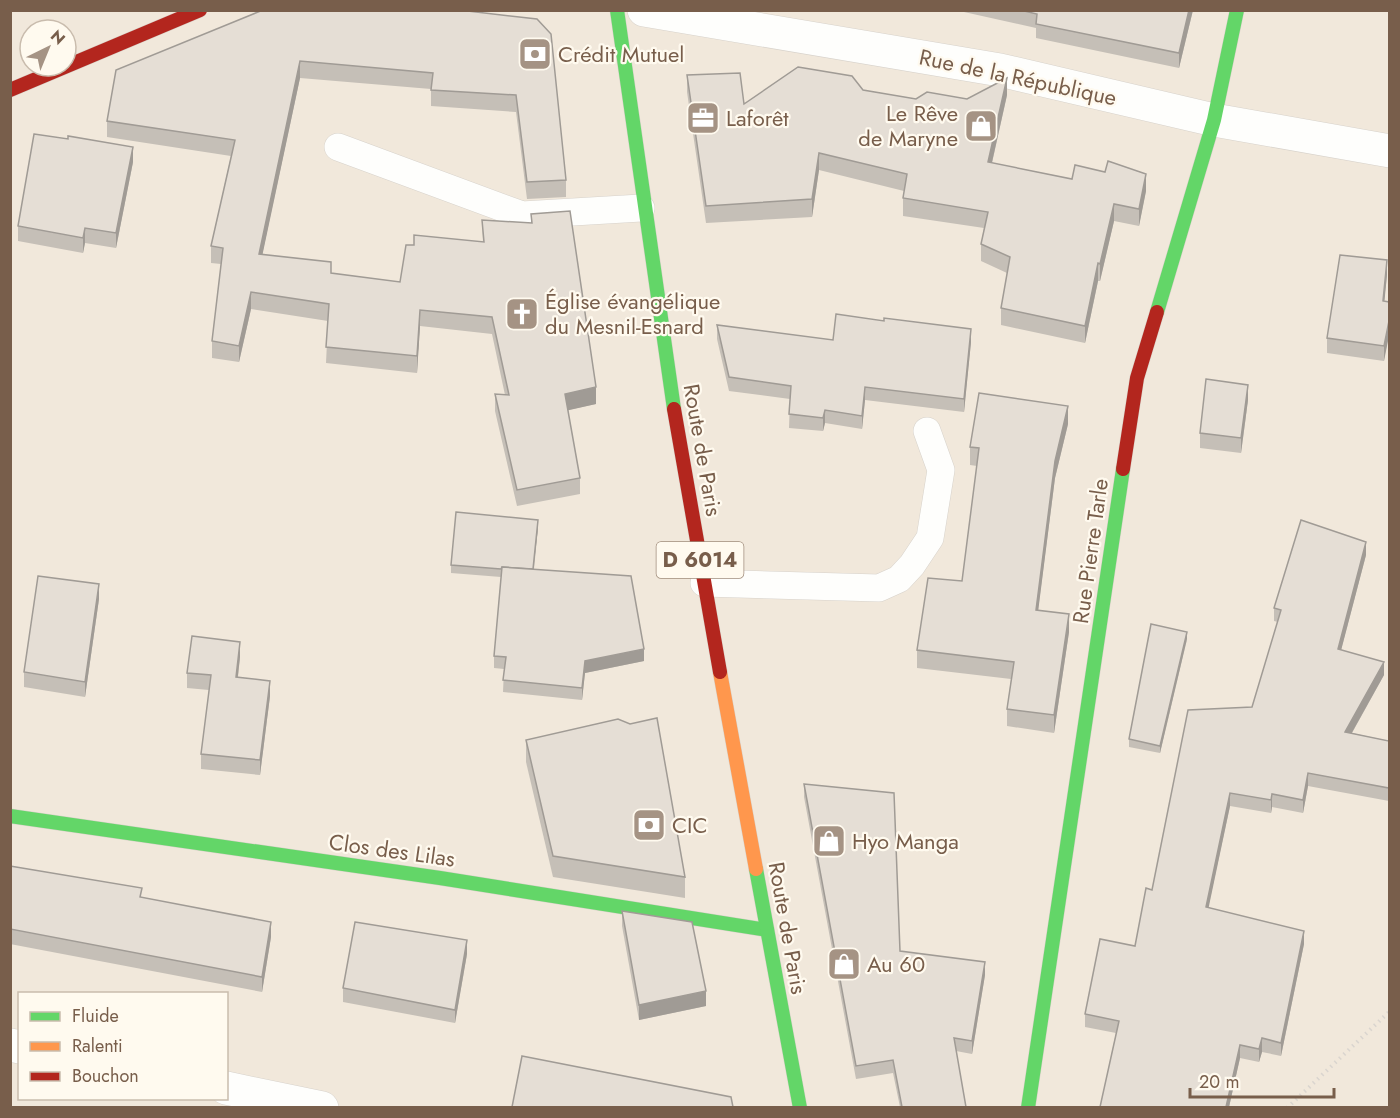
<svg xmlns="http://www.w3.org/2000/svg" width="1400" height="1118" font-family="Jost,sans-serif">
  <style>
    .residential { fill: #f1e8db; fill-rule: evenodd }
    .lines { fill: none; stroke-linecap: round; stroke-linejoin: round }
    .lane-casing { stroke: #d7d2cb; stroke-width: 28 }
    .street-casing { stroke: #d7d2cb; stroke-width: 34 }
    .fast-casing { stroke: #d8d1c9; stroke-width: 15 }
    .slow-casing { stroke: #d8d1c9; stroke-width: 15 }
    .jam-casing { stroke: #d8d1c9; stroke-width: 15 }
    .path { stroke: #dad5cf; stroke-width: 4; stroke-dasharray: 1.5 4.5; stroke-linecap: butt }
    .lane { stroke: #fefefc; stroke-width: 27 }
    .street { stroke: #fefefc; stroke-width: 33 }
    .fast { stroke: #63d668; stroke-width: 14 }
    .slow { stroke: #ff974d; stroke-width: 14 }
    .jam { stroke: #b3261e; stroke-width: 14 }
    .wall { fill: #c5bfb7 }
    .shaded-wall { fill: #a09b95 }
    .building { fill: #e5ded5; stroke: #a09b95; stroke-width: 1.5 }
    .labels { text-anchor: middle; stroke-width: 4.5; stroke-linejoin: round; paint-order: stroke }
    .shield { fill: #fffaef; stroke: #a08d7c; stroke-width: 1.5 }
    .shield-label { font-size: 21px; font-weight: bold; fill: #785e4b }
    .poi-label { font-size: 22px; fill: #785e4b; stroke: #fffaef; text-anchor: start }
    .street-label { font-size: 22px; fill: #785e4b; stroke: #fffaef }
  </style>
  <rect width="100%" height="100%" fill="#f8f5ee"/>
  <!-- residential -->
  <path class="residential" d="M11,11H1389V1107H11ZM30,30H66V66H30ZM20,994H226V1098H20Z"/>
  <g class="lines">
    <!-- lane casing -->
    <g class="lane-casing">
      <g id="lane">
        <polyline points="338,147 522,215 641,208"/>
        <polyline points="704,583 879,588 899,579 912,565 930,538 941,470 927,431"/>
      </g>
    </g>
    <!-- street casing -->
    <g class="street-casing">
      <g id="street">
        <polyline points="644,10 1000,70 1214,120 1390,151"/>
        <polyline points="10,1045 20,1047"/>
        <polyline points="226,1088 322,1108"/>
      </g>
    </g>
    <!-- fast casing -->
    <g class="fast-casing">
      <g id="fast">
        <polyline points="617,10 674,409"/>
        <polyline points="1157,312 1214,120 1237,10"/>
        <polyline points="10,816 440,878 767,930"/>
        <polyline points="756,869 800,1108"/>
        <polyline points="1028,1108 1123,469"/>
      </g>
    </g>
    <!-- slow casing -->
    <g class="slow-casing">
      <polyline id="slow" points="720,672 756,869"/>
    </g>
    <!-- jam casing -->
    <g class="jam-casing">
      <g id="jam">
        <polyline points="10,90 200,10"/>
        <polyline points="674,409 720,672"/>
        <polyline points="1123,469 1137,378 1157,312"/>
      </g>
    </g>
    <!-- path -->
    <polyline class="path" points="1287,1108 1390,1011"/>
    <!-- lane -->
    <use href="#lane" class="lane"/>
    <!-- street -->
    <use href="#street" class="street"/>
    <!-- fast -->
    <use href="#fast" class="fast"/>
    <!-- slow -->
    <use href="#slow" class="slow"/>
    <!-- jam -->
    <use href="#jam" class="jam"/>
  </g>
  <!-- wall -->
  <g class="wall">
    <polygon points="955,10 1193,10 1179,68 1036,38 1036,28"/>
    <polygon points="537,19 566,180 566,197 527,199 516,112 431,106 431,89 300,78 262,255 331,273 400,282 483,242 482,220 531,223 531,214 596,404 568,410 580,478 580,494 517,506 495,411 495,394 505,395 492,334 420,326 417,373 326,363 328,321 251,309 239,362 212,358 212,341 221,264 211,263 211,246 231,156 107,137 107,121 116,70"/>
    <polygon points="687,75 744,104 863,90 916,99 967,99 1007,95 992,163 1072,179 1146,191 1139,226 1114,221 1100,281 1098,281 1085,343 1001,325 1001,308 1007,273 981,261 981,244 984,228 903,216 903,198 904,191 819,170 812,217 706,223 687,92"/>
    <polygon points="133,162 116,248 85,243 83,253 18,241 18,226"/>
    <polygon points="1387,275 1384,301 1389,302 1384,361 1327,353 1327,338"/>
    <polygon points="717,325 833,340 971,342 964,412 865,400 862,429 825,423 823,431 789,428 790,399 729,391 717,339"/>
    <polygon points="1248,400 1241,453 1200,448 1200,433"/>
    <polygon points="1068,424 1055,478 1038,610 1069,632 1054,733 1007,726 1007,709 1011,679 917,668 917,650 962,581 977,466 970,465 970,447"/>
    <polygon points="538,528 534,569 644,661 585,673 582,700 503,692 504,669 494,668 494,656 501,577 451,573 451,565"/>
    <polygon points="1366,555 1341,650 1384,675 1352,733 1389,741 1389,801 1308,786 1303,813 1272,807 1271,813 1230,806 1208,908 1304,944 1281,1056 1262,1052 1259,1062 1240,1058 1229,1107 1100,1107 1116,1033 1085,1027 1085,1014 1135,946 1152,890 1252,707 1278,622 1274,621 1274,608"/>
    <polygon points="99,599 85,697 24,687 24,672"/>
    <polygon points="1187,639 1160,753 1129,747 1129,739"/>
    <polygon points="240,657 238,677 270,696 260,775 201,769 201,754 209,690 187,688 187,673"/>
    <polygon points="526,740 685,877 685,898 553,877 526,762"/>
    <polygon points="804,784 900,951 985,975 972,1054 956,1051 966,1107 900,1107 893,1073 856,1079 804,797"/>
    <polygon points="10,866 142,897 271,937 262,992 10,944"/>
    <polygon points="622,911 706,1006 639,1020 622,926"/>
    <polygon points="467,954 455,1023 343,1002 343,988"/>
  </g>
  <!-- shaded-wall -->
  <g class="shaded-wall">
    <polygon points="1189,10 1193,10 1179,68 1179,53"/>
    <polygon points="300,61 300,78 259,271 259,254"/>
    <polygon points="1007,78 1007,95 988,180 988,162"/>
    <polygon points="133,147 133,162 116,248 116,233"/>
    <polygon points="819,153 819,170 812,217 812,199"/>
    <polygon points="1146,174 1146,191 1139,226 1139,209"/>
    <polygon points="1114,204 1114,221 1100,281 1100,264"/>
    <polygon points="12,213 12,227 10,231 10,217"/>
    <polygon points="85,228 85,243 83,253 83,238"/>
    <polygon points="1387,260 1387,275 1383,316 1383,301"/>
    <polygon points="1098,263 1098,281 1085,343 1085,326"/>
    <polygon points="251,292 251,309 239,362 239,346"/>
    <polygon points="420,310 420,326 417,373 417,356"/>
    <polygon points="1389,321 1389,336 1384,361 1384,346"/>
    <polygon points="971,329 971,342 964,412 964,399"/>
    <polygon points="1248,385 1248,400 1241,453 1241,438"/>
    <polygon points="596,387 596,404 565,411 565,394"/>
    <polygon points="865,387 865,400 862,429 862,416"/>
    <polygon points="1068,406 1068,424 1055,478 1036,628 1036,610 1055,461"/>
    <polygon points="825,410 825,423 823,431 823,418"/>
    <polygon points="538,520 538,528 532,580 532,572"/>
    <polygon points="1366,542 1366,555 1338,662 1338,649"/>
    <polygon points="99,584 99,599 85,697 85,682"/>
    <polygon points="1069,614 1069,632 1054,733 1054,715"/>
    <polygon points="1187,632 1187,639 1160,753 1160,746"/>
    <polygon points="240,642 240,657 236,692 236,677"/>
    <polygon points="644,649 644,661 585,673 582,700 582,688 585,661"/>
    <polygon points="1384,662 1384,675 1345,745 1345,732"/>
    <polygon points="270,681 270,696 260,775 260,760"/>
    <polygon points="1308,773 1308,786 1303,813 1303,800"/>
    <polygon points="1230,793 1230,806 1206,920 1206,907"/>
    <polygon points="1272,794 1272,807 1271,813 1271,800"/>
    <polygon points="271,922 271,937 262,992 262,977"/>
    <polygon points="1304,931 1304,944 1281,1056 1281,1043"/>
    <polygon points="467,940 467,954 455,1023 455,1010"/>
    <polygon points="985,962 985,975 972,1054 972,1041"/>
    <polygon points="706,991 706,1006 639,1020 639,1005"/>
    <polygon points="1262,1038 1262,1052 1259,1062 1259,1049"/>
    <polygon points="1240,1045 1240,1058 1229,1107 1226,1107"/>
  </g>
  <!-- building -->
  <g class="building">
    <polygon points="263,10 459,10 537,19 551,34 566,180 527,182 516,95 431,90 433,73 300,61 259,254 331,262 331,273 400,282 406,245 414,245 414,235 484,242 482,220 532,223 531,214 570,211 596,387 565,394 580,478 517,490 495,394 509,395 492,317 420,310 417,356 326,347 329,304 251,292 239,346 212,341 223,248 211,246 235,140 107,121 116,70"/>
    <polygon points="1020,10 1189,10 1179,53 1036,24 1037,14"/>
    <polygon points="798,67 852,76 863,90 916,99 927,92 967,99 1007,78 988,162 1072,179 1075,165 1105,172 1108,161 1146,174 1139,209 1114,204 1100,264 1098,263 1085,326 1001,308 1010,257 981,244 988,212 903,198 907,174 819,153 812,199 706,206 687,75 740,73 744,104"/>
    <polygon points="34,134 68,139 68,136 133,147 116,233 85,228 83,238 18,226"/>
    <polygon points="1340,255 1387,260 1383,301 1389,302 1389,321 1384,346 1327,338"/>
    <polygon points="836,314 884,321 884,318 971,329 964,399 865,387 862,416 825,410 823,418 789,414 791,386 729,377 717,325 833,340"/>
    <polygon points="1206,379 1248,385 1241,438 1200,433"/>
    <polygon points="979,393 1068,406 1055,461 1036,610 1069,614 1054,715 1007,709 1014,662 917,650 928,578 962,581 979,448 970,447"/>
    <polygon points="456,512 538,520 533,569 502,567 501,569 451,565"/>
    <polygon points="1301,520 1366,542 1338,649 1384,662 1345,732 1389,741 1389,788 1308,773 1303,800 1272,794 1271,800 1230,793 1206,907 1304,931 1281,1043 1262,1038 1259,1049 1240,1045 1226,1107 1100,1107 1119,1021 1085,1014 1100,939 1135,946 1146,888 1152,890 1188,710 1252,707 1281,610 1274,608"/>
    <polygon points="502,567 631,576 644,649 585,661 582,688 503,680 506,657 494,656"/>
    <polygon points="38,576 99,584 85,682 24,672"/>
    <polygon points="1151,624 1187,632 1160,746 1129,739"/>
    <polygon points="192,636 240,642 236,677 270,681 260,760 201,754 211,675 187,673"/>
    <polygon points="657,718 685,877 553,856 526,740 618,719 630,724"/>
    <polygon points="804,784 894,793 900,951 985,962 972,1041 954,1038 966,1107 902,1107 893,1060 856,1066"/>
    <polygon points="10,866 142,888 140,897 271,922 262,977 10,929"/>
    <polygon points="622,911 692,922 706,991 639,1005"/>
    <polygon points="355,922 467,940 455,1010 343,988"/>
    <polygon points="522,1056 731,1097 733,1107 512,1107"/>
  </g>
  <!-- icons -->
  <defs>
    <g id="bank-square" transform="scale(1.725)"><rect x="-9" y="-9" width="18" height="18" rx="4" fill="#a59384" stroke="#fffaef"/><path d="M-6-4H6V4H-6ZM0-2.3a2.3 2.3 0 1 0 0 4.6a2.3 2.3 0 1 0 0-4.6Z" fill="#fff"/></g>
    <g id="office-square" transform="scale(1.725)"><rect x="-9" y="-9" width="18" height="18" rx="4" fill="#a59384" stroke="#fffaef"/><path d="M-6-3h4V-5.5h4V-3h4V5H-6ZM-1-4.5V-3h2v-1.5ZM-6 0V1H6V0Z" fill="#fff"/></g>
    <g id="shop-square" transform="scale(1.725)"><rect x="-9" y="-9" width="18" height="18" rx="4" fill="#a59384" stroke="#fffaef"/><path d="M-5-2.5h2.3a2.7 3.5 0 0 1 5.4 0H5L5.5 6h-11ZM-1.5-2.5h3a1.5 2.3 0 0 0-3 0Z" fill="#fff"/></g>
    <g id="church-square" transform="scale(1.725)"><rect x="-9" y="-9" width="18" height="18" rx="4" fill="#a59384" stroke="#fffaef"/><path d="M-1.2-6h2.4v3.5h3.3v2.4h-3.3V6h-2.4V-.1h-3.3v-2.4h3.3Z" fill="#fff"/></g>
  </defs>
  <g fill-rule="evenodd">
    <use href="#bank-square" x="535" y="54"/>
    <use href="#office-square" x="703" y="118"/>
    <use href="#shop-square" x="981" y="126"/>
    <use href="#church-square" x="522" y="314"/>
    <use href="#bank-square" x="649" y="825"/>
    <use href="#shop-square" x="829" y="841"/>
    <use href="#shop-square" x="844" y="964"/>
  </g>
  <g class="labels">
    <!-- shield labels -->
    <rect class="shield" x="656.5" y="542" width="87" height="36" rx="4.5"/>
    <g class="shield-label">
      <text x="700" y="567">D 6014</text>
    </g>
    <!-- poi labels -->
    <g class="poi-label">
      <text x="558" y="62">Crédit Mutuel</text>
      <text x="958" y="121" text-anchor="end">Le Rêve<tspan x="958" dy="25">de Maryne</tspan></text>
      <text x="726" y="126">Laforêt</text>
      <text x="545" y="309">Église évangélique<tspan x="545" dy="25">du Mesnil-Esnard</tspan></text>
      <text x="672" y="833">CIC</text>
      <text x="852" y="849">Hyo Manga</text>
      <text x="867" y="972">Au 60</text>
    </g>
    <!-- street labels -->
    <g class="street-label">
      <text transform="translate(1018 77) rotate(12)" y="8">Rue de la République</text>
      <text transform="translate(703 450) rotate(80)" y="8">Route de Paris</text>
      <text transform="translate(1090 551) rotate(-82)" y="8">Rue Pierre Tarle</text>
      <text transform="translate(392 850) rotate(8)" y="8">Clos des Lilas</text>
      <text transform="translate(788 928) rotate(80)" y="8">Route de Paris</text>
    </g>
  </g>
  <!-- border -->
  <rect width="1400" height="1118" fill="none" stroke="#785e4b" stroke-width="24"/>
  <!-- legend -->
  <rect x="18" y="992" width="210" height="108" fill="#fffaef" stroke="#c9bcad" stroke-width="1.5"/>
  <rect x="30" y="1012" width="30" height="9" fill="#63d668" stroke="#c9bcad" stroke-width="1.5"/>
  <text x="72" y="1022" font-size="18" fill="#785e4b">Fluide</text>
  <rect x="30" y="1042" width="30" height="9" fill="#ff974d" stroke="#c9bcad" stroke-width="1.5"/>
  <text x="72" y="1052" font-size="18" fill="#785e4b">Ralenti</text>
  <rect x="30" y="1072" width="30" height="9" fill="#b3261e" stroke="#c9bcad" stroke-width="1.5"/>
  <text x="72" y="1082" font-size="18" fill="#785e4b">Bouchon</text>
  <!-- north arrow -->
  <g transform="translate(48 48) rotate(43)"><circle r="28" fill="#fffaef" stroke="#c9bcad" stroke-width="1.5"/>
  <path d="M0-4.5L10 22L0 15L-10 22Z" fill="#a59384"/>
  <text y="-9" font-size="16" font-weight="bold" text-anchor="middle" fill="#785e4b">N</text>
  </g>
  <!-- scale -->
  <path d="M1190 1088v9h144v-9" fill="none" stroke="#785e4b" stroke-width="3"/>
  <text x="1199" y="1088" font-size="18" fill="#785e4b" stroke="#fffaef" stroke-width="4.5" paint-order="stroke">20 m</text>
</svg>
